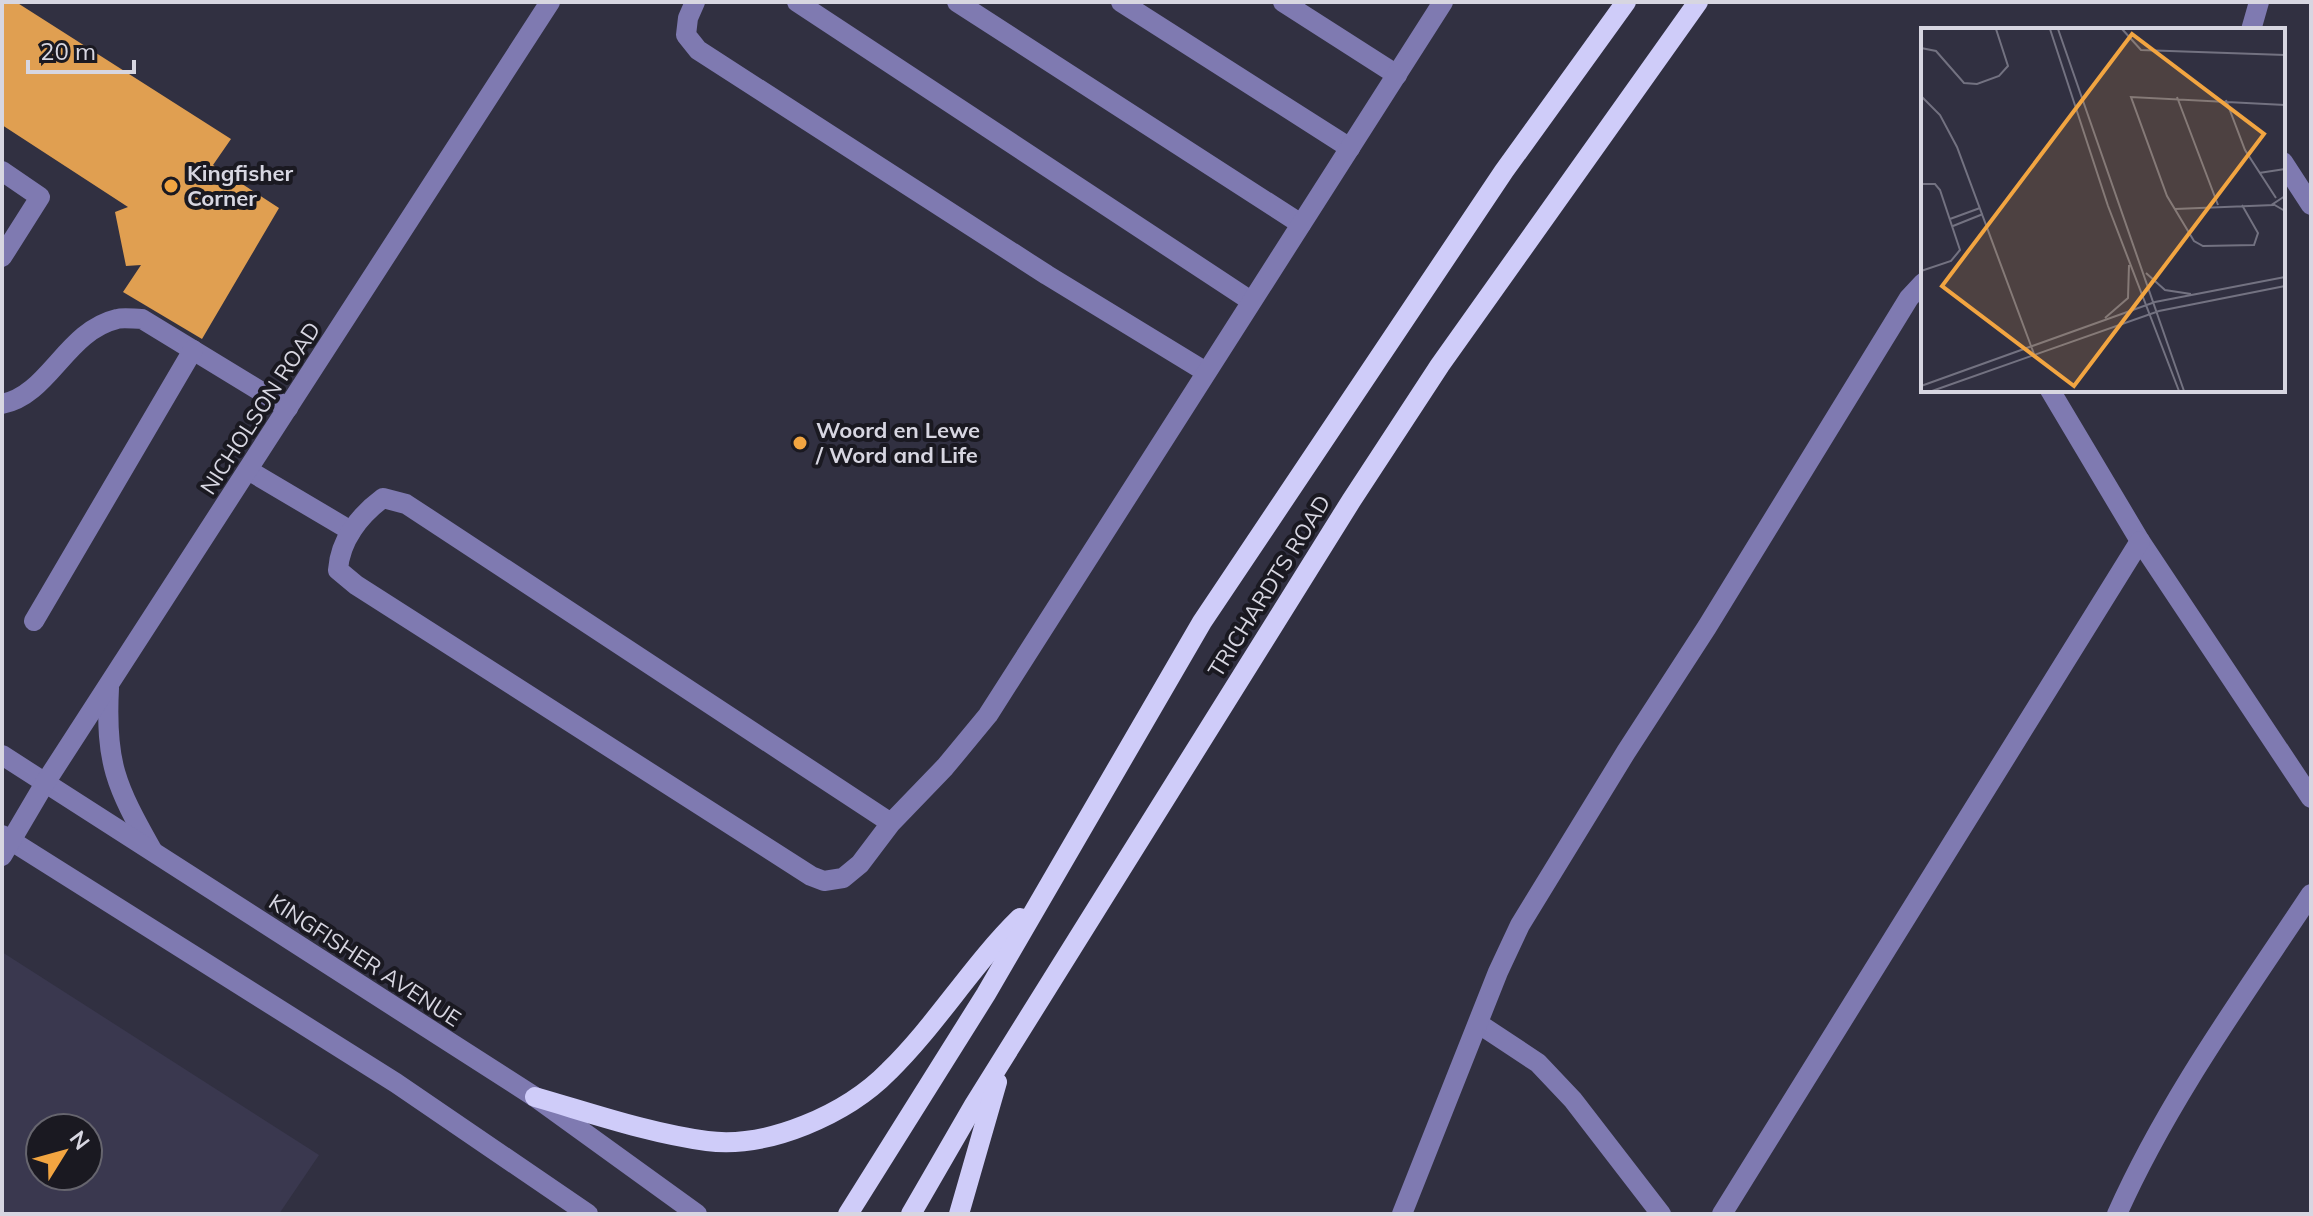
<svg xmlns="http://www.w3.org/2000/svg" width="2313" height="1216" font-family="Mulish,sans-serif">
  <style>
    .built { fill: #3a384f; fill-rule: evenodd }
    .building { fill: #e09f51 }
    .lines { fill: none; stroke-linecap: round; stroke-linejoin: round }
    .minor { stroke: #7f7ab1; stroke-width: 20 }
    .major { stroke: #cfccf9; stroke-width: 20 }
    .poi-dot { fill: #f2a541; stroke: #1a1921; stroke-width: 3 }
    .labels { text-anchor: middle; stroke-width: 8; stroke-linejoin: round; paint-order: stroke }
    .poi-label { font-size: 22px; font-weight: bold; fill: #d7d6e1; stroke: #1a1921; text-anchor: start }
    .street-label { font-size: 22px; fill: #d7d6e1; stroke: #1a1921 }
    .inset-road { fill: none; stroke: #737281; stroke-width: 2 }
    .view { fill: #f2a541; fill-opacity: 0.15; stroke: #f2a541; stroke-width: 4 }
    .inset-edge { fill: none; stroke: #d7d6e1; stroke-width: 4 }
  </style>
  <rect width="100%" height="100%" fill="#313041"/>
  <!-- built -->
  <path class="built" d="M2,952L319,1155L279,1214H2ZM40,1128H88V1176H40Z"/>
  <!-- building -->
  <polygon class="building" points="2,2 16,2 231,139 213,165 279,208 202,339 123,292 141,265 126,266 115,212 128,207 2,125"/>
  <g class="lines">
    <!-- minor -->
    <g class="minor">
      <polyline points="695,2 688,18 686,35 698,50 1047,275 1206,372"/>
      <polyline points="797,2 1251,301"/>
      <polyline points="957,2 1301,224"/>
      <polyline points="1121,2 1350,148"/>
      <polyline points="1283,2 1397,75"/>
      <polyline points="2251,30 2259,2"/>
      <polyline points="2283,162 2311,205"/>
      <polyline points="2,171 40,197 2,257"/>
      <polyline points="2050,390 2140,541 2311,798"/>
      <path d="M2,404C49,395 66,331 117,319C124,317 134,319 142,319L288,408"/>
      <polyline points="248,470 351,531"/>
      <polyline points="34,621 193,350"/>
      <path d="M109,688C105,763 116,786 152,850"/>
      <polyline points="2,755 535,1097 697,1214"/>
      <path d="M891,823L406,504L383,498C360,515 340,540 338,570L356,585L811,876L824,881L843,878L860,864L891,823L945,767L988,715L1443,2"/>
      <polyline points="2,835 396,1083 588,1214"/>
      <polyline points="2,856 45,783 550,2"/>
      <polyline points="1479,1024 1538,1063 1573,1100 1661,1214"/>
      <polyline points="1402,1214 1498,972 1520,925 1626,752 1707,627 1909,298 1923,283"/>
      <polyline points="1722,1214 2140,541"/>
      <path d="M2117,1214C2168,1100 2242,998 2311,894"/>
    </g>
    <!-- major -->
    <g class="major">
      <path d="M535,1097C591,1113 648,1133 707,1141C768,1149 847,1114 889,1071C937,1024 972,965 1020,918"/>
      <polyline points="848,1214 986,994 1202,622 1504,171 1626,2"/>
      <polyline points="911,1214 974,1105 1351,501 1440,365 1698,2"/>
      <polyline points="959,1214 997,1082"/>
    </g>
  </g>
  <!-- markers -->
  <g class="poi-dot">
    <circle cx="171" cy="186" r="8"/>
    <circle cx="800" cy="443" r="8"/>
  </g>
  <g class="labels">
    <!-- poi labels -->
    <g class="poi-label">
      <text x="187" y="181">Kingfisher<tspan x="187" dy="25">Corner</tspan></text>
      <text x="816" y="438">Woord en Lewe<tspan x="816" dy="25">/ Word and Life</tspan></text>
    </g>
    <!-- street labels -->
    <g class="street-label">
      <text transform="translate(260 408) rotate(-57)" y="8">NICHOLSON ROAD</text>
      <text transform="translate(1269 586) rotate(-58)" y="8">TRICHARDTS ROAD</text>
      <text transform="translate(365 960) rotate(33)" y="8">KINGFISHER AVENUE</text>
    </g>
  </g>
  <!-- overview -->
  <g transform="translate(1921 28)">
    <rect width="364" height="364" fill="#313041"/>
    <path class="inset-road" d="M129,1L187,178L258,363M137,1L263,363M201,1L220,22L364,27M0,20L15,23L43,55L56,56L78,48L87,38L75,1M0,68L19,87L36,119L113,326M256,69L297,177M305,72L324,122L355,170M338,145L364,141M0,156H14L19,162L39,222L30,233L0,243M364,168L352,176L364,183M321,177L337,205L333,217L282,218L273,213L246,168L210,69L364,77M254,181L353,177M29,191L59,180M32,198L62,186M225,245L244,262L270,266M184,290L207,270L208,237M0,358L234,274L364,249M11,363L238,283L364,258"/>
    <path class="view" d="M211,6L343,106L153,358L21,258Z"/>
    <rect width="364" height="364" class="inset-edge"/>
  </g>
  <!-- border -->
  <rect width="2313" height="1216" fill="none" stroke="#d7d6e1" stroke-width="8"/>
  <!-- north arrow -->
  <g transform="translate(64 1152) rotate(53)"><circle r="38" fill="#1a1921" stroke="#66656e" stroke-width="2"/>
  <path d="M0-6L14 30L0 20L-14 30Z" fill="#f2a541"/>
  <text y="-12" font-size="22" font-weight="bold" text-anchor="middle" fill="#d7d6e1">N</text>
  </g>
  <!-- scale -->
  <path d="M28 60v12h106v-12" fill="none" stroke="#d7d6e1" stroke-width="4"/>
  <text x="40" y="60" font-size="24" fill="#d7d6e1" stroke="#1a1921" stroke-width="6" paint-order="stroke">20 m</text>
</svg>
